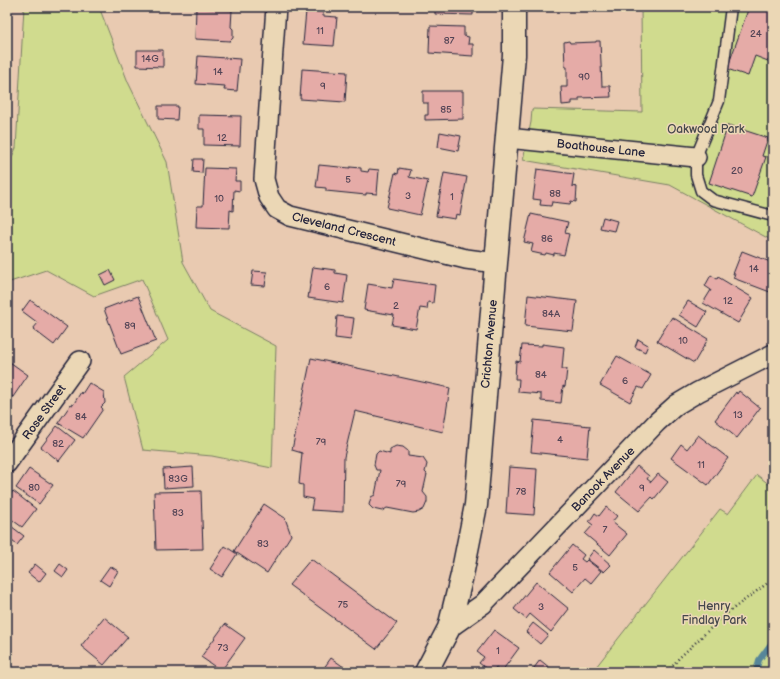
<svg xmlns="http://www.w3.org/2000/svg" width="780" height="679" font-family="'Balsamiq Sans',sans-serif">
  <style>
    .green { fill: #d0db8e; stroke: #797e64 }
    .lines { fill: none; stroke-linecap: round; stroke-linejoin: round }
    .stream { stroke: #578699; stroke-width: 6 }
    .building { fill: #e5aba7; stroke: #22223b }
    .service-casing { stroke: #22223b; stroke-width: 13 }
    .minor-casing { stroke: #22223b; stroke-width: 22 }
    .tertiary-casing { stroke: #22223b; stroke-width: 25 }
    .path { stroke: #22223b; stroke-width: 2.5; stroke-dasharray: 1 3; stroke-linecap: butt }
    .service { stroke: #ebd7b5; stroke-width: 10 }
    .minor { stroke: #ebd7b5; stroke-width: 19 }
    .tertiary { stroke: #ebd7b5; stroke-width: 22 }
    .labels { text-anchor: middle; stroke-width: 3; stroke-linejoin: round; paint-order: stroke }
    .number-label { font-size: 10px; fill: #534456 }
    .park-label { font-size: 12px; fill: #45474c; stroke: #ebd7b5 }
    .street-label { font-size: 12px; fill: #22223b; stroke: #ebd7b5 }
  </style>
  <rect width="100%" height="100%" fill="#e9cab1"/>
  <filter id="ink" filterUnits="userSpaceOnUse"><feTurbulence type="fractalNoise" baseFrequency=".025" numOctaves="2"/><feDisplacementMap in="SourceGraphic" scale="8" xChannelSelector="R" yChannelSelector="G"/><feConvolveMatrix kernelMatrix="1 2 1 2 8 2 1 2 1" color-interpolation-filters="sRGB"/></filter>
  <g filter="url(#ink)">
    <!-- green -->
    <g class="green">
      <polygon points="24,7 99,7 128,82 167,162 183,262 210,311 276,346 272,468 212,456 143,450 124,377 168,340 142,279 94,296 46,270 7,283 7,168 16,148"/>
      <polygon points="641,7 773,7 773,241 670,185 523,160 531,122 532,109 642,112"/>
      <polygon points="757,475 770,485 773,482 773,672 592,672 720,509 728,514"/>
    </g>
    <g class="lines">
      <!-- stream -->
      <polyline class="stream" points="756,672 759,660 773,641"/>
    </g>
    <!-- building -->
    <g class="building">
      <polygon points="435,7 473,7 473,15 435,14"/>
      <polygon points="749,7 766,7 773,9 773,63 755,56 748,76 727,69"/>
      <polygon points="196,8 232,10 231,27 233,29 233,38 230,41 195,39"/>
      <polygon points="306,11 323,12 323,16 337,17 334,46 303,44"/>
      <polygon points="430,26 464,27 464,36 469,37 468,44 473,44 473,56 429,53"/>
      <polygon points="569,41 570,43 596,42 596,41 600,41 602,86 610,86 611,97 579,98 579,101 572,101 572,104 562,105 561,87 567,87 567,67 565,67 564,42"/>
      <polygon points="137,50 163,50 163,67 137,66"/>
      <polygon points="198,56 240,59 237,91 224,90 225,86 196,84"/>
      <polygon points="302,69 347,72 345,102 300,99"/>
      <polygon points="423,91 463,91 463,119 425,120 425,115 428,115 428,103 423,103"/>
      <polygon points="158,106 178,106 177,120 158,119"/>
      <polygon points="199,115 241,116 240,146 204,145 204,129 199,129"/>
      <polygon points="728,125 768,138 762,156 766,157 752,197 709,183"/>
      <polygon points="440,132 461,136 458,151 438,147"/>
      <polygon points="194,159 203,159 202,173 193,172"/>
      <polygon points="319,165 350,168 350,167 361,168 361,171 368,172 369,169 379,170 377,194 366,193 366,195 326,191 326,188 316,187"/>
      <polygon points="205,168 236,169 235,181 240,181 240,191 234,190 233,211 230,210 229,228 196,227 197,206 203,206"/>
      <polygon points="399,168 411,170 409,177 428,181 420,215 387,208 395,173 398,174"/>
      <polygon points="537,169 574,174 572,186 577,187 576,202 571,201 570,204 552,202 551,206 540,205 541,200 533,199"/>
      <polygon points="444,173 467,177 460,215 456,214 455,219 436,216"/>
      <polygon points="531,214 568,222 565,233 569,234 564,255 554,253 554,255 546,253 545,255 531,252 533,244 524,242"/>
      <polygon points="603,217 617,221 614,231 600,228"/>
      <polygon points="742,251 773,263 773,290 772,290 770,292 733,278 735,274 733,274"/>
      <polygon points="313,267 335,270 335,273 347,275 343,303 308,298"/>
      <polygon points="110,270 115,280 105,285 100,275"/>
      <polygon points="253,271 267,272 265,286 251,285"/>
      <polygon points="711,275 717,279 718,277 753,298 738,323 703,303 711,290 705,286"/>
      <polygon points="394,279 435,285 433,303 428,302 427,309 420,308 416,329 392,325 394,315 364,310 368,284 392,288"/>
      <polygon points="528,295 577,301 573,331 525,326"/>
      <polygon points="138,296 156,341 121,354 104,309"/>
      <polygon points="30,300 67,327 54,345 33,329 38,323 22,311"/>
      <polygon points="688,301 707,312 698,327 679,315"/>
      <polygon points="337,316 354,318 351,340 335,338"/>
      <polygon points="672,317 708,339 694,363 657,341"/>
      <polygon points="638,339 648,345 645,352 635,347"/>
      <polygon points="542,344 564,347 562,369 567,369 565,387 563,386 561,403 541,401 541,394 518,392 519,379 515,379 516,361 520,362 522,345 542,346"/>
      <polygon points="617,356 651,375 643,389 638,387 630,402 600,385"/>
      <polygon points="311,358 450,388 443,432 355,411 344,457 343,512 311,510 313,499 303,497 303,485 299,484 302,453 292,450"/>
      <polygon points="7,360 28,375 13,397 7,393"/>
      <polygon points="89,383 104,392 105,403 101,407 103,409 83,438 58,423 71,404 73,405 81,392 82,394"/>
      <polygon points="739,391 760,408 737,438 715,420 736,392 737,394"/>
      <polygon points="534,420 590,426 587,458 531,452"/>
      <polygon points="57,426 75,440 59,461 41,447"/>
      <polygon points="698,435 728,458 708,485 671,458 681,444 687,449"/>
      <polygon points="396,446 403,447 408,451 408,456 423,458 427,464 425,472 427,474 423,492 427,497 427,502 424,509 419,512 413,513 387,508 382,511 373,509 369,505 371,497 375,495 380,470 376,470 374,465 376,454 379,451 390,454 390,449"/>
      <polygon points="637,466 649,476 647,479 651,482 658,474 668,482 654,499 652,497 639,511 616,492"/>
      <polygon points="193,467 194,486 164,488 163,469"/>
      <polygon points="509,467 537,469 534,515 506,513"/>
      <polygon points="29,469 53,485 39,504 16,488"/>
      <polygon points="13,491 36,509 22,527 7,516 7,499"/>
      <polygon points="201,491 203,549 156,550 154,492"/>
      <polygon points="264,504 285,518 291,535 267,573 234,551"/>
      <polygon points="606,507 617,516 612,522 627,534 610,555 585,534 593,525 589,522 595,513 599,516"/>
      <polygon points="7,523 24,536 17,545 12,541 7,548"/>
      <polygon points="572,545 584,555 581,559 585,562 587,560 601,571 591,583 585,578 573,592 550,572"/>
      <polygon points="225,546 237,554 222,577 210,569"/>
      <polygon points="594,550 611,565 604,572 587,559"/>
      <polygon points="311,559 397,623 376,649 289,585"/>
      <polygon points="35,564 46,573 39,582 28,573"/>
      <polygon points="60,564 68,570 63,577 55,571"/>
      <polygon points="110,566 118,571 109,586 100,580"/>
      <polygon points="536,582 569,609 551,632 530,614 526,619 514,609"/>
      <polygon points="104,617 128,637 104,665 81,646"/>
      <polygon points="533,623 548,635 540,644 526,632"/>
      <polygon points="225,624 245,638 221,671 201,657"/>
      <polygon points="494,630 519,648 502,671 496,667 491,672 479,663 484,657 477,652"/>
      <polygon points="331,658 351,672 321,672"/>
      <polygon points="540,660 555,672 531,672"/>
    </g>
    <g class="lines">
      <!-- service casing -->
      <g class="service-casing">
        <polyline id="service" points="731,7 719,101 696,157 696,175 701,191 713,200 773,216"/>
      </g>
      <!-- minor casing -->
      <g class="minor-casing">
        <g id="minor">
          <polyline points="276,7 264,179 269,197 277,209 290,216 466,259 496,263"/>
          <polyline points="507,138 696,157"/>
          <polyline points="7,463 80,361"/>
          <polyline points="449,628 483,604 657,422 676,405 698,392 773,354"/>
        </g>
      </g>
      <!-- tertiary casing -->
      <g class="tertiary-casing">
        <polyline id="tertiary" points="426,672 449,628 462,575 476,505 496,263 514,55 514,7"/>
      </g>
      <!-- path -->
      <polyline class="path" points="668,672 679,658 726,614 773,579"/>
      <!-- service -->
      <use href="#service" class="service"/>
      <!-- minor -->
      <use href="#minor" class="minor"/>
      <!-- tertiary -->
      <use href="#tertiary" class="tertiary"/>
    </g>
  </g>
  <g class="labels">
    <!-- number labels -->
    <g class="number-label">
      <text x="320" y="34">11</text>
      <text x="756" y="37">24</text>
      <text x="449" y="44">87</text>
      <text x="150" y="62">14G</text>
      <text x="218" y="75">14</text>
      <text x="584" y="80">90</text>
      <text x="323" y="89">9</text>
      <text x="446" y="113">85</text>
      <text x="222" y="141">12</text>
      <text x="737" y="174">20</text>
      <text x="348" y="183">5</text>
      <text x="555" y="197">88</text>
      <text x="408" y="199">3</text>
      <text x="452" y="200">1</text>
      <text x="219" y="202">10</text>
      <text x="547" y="242">86</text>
      <text x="754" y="272">14</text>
      <text x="327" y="290">6</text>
      <text x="728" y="304">12</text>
      <text x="396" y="309">2</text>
      <text x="551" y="317">84A</text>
      <text x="130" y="329">89</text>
      <text x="683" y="344">10</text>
      <text x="541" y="378">84</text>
      <text x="625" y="384">6</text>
      <text x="738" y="418">13</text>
      <text x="81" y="420">84</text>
      <text x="560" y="443">4</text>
      <text x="321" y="445">79</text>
      <text x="58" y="447">82</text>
      <text x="701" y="468">11</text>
      <text x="178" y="482">83G</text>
      <text x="401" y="487">79</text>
      <text x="34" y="491">80</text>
      <text x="642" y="491">9</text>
      <text x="521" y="495">78</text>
      <text x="178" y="516">83</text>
      <text x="605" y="533">7</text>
      <text x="263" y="547">83</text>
      <text x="575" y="571">5</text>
      <text x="343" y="608">75</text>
      <text x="541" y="610">3</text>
      <text x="223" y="651">73</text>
      <text x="498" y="654">1</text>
    </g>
    <!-- park labels -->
    <g class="park-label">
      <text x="706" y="133">Oakwood Park</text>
      <text x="714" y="610">Henry<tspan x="714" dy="14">Findlay Park</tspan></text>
    </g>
    <!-- street labels -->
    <g class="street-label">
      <text transform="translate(601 148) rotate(6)" y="4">Boathouse Lane</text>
      <text transform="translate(344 229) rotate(14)" y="4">Cleveland Crescent</text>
      <text transform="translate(489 344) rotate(-85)" y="4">Crichton Avenue</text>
      <text transform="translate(44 412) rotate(-54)" y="4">Rose Street</text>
      <text transform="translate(603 479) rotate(-46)" y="4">Banook Avenue</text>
    </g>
  </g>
  <!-- margin -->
  <rect width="780" height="679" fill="none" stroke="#ebd7b5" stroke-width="24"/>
  <rect x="12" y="12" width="756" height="655" fill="none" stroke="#22223b" stroke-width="1.5" filter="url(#ink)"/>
</svg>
